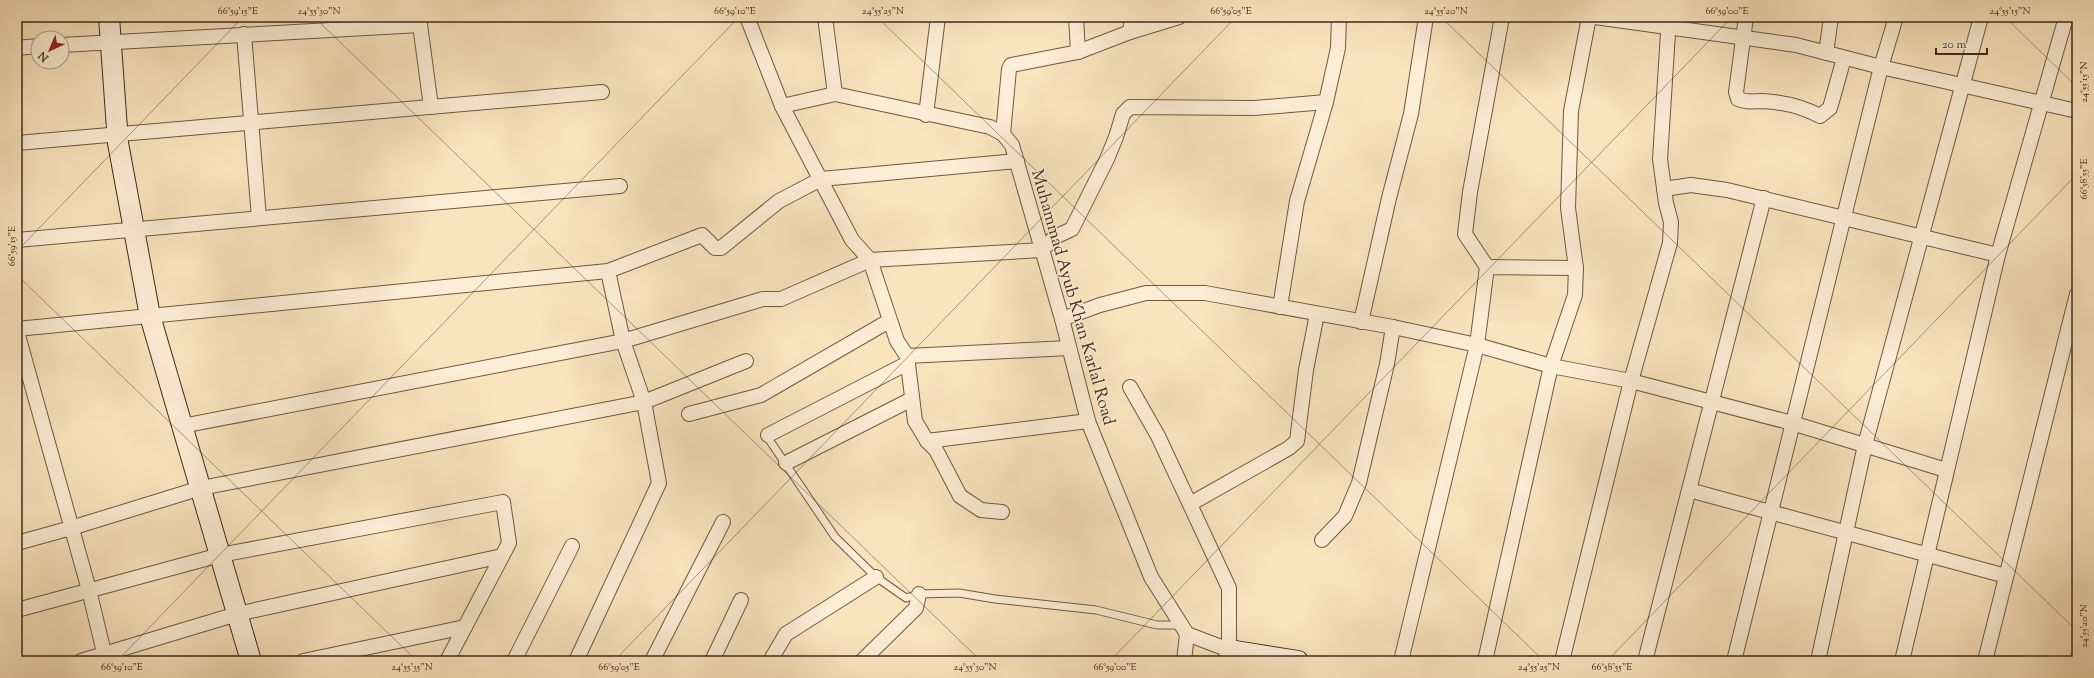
<svg xmlns="http://www.w3.org/2000/svg" width="2094" height="678" font-family="'Sorts Mill Goudy',serif">
  <style>
    .lines { fill: none; stroke-linecap: round; stroke-linejoin: round }
    .lane-casing { stroke: #6f5844; stroke-width: 9 }
    .street-casing { stroke: #6f5844; stroke-width: 16 }
    .secondary-casing { stroke: #41291c; stroke-width: 22 }
    .lane { stroke: #fcedd5; stroke-width: 7 }
    .street { stroke: #fcedd5; stroke-width: 14 }
    .secondary { stroke: #fcedd5; stroke-width: 20 }
    .ticks { fill: none; stroke: #41291c; stroke-width: 1; stroke-opacity: 0.45 }
    .labels { text-anchor: middle; stroke-width: 3; stroke-linejoin: round; paint-order: stroke }
    .street-label { font-size: 17px; fill: #41291c; stroke: #fcedd5 }
    .neatline { fill: none; stroke: #41291c; stroke-width: 1.5 }
    .ticks-label { font-size: 10px; text-anchor: middle; fill: #41291c }
  </style>
  <rect width="100%" height="100%" fill="#fae4be"/>
  <filter id="stains"><feTurbulence type="fractalNoise" baseFrequency=".005" numOctaves="4"/><feColorMatrix values="0 0 0 0 .2 0 0 0 0 .09 0 0 0 0 .02 0 0 0 .5 -.17"/></filter>
  <radialGradient id="worn" r=".72"><stop offset=".6" stop-color="#630" stop-opacity="0"/><stop offset="1" stop-color="#630" stop-opacity=".3"/></radialGradient>
  <g class="lines">
    <!-- lane casing -->
    <g class="lane-casing">
      <polyline id="lane" points="768,435 768,438 835,537 876,577 906,598 919,594 959,593 995,599 1096,610 1157,625 1182,625"/>
    </g>
    <!-- street casing -->
    <g class="street-casing">
      <g id="street">
        <polyline points="419,17 431,107"/>
        <polyline points="747,17 782,106 852,240 870,260 897,341 907,356 915,421 927,441 936,450 960,496 981,510 1002,512"/>
        <polyline points="825,17 835,94"/>
        <polyline points="1076,17 1078,52"/>
        <polyline points="1595,17 1796,45 1881,67 2077,111"/>
        <path d="M1746,17L1736,92L1738,99C1747,103 1753,101 1763,101C1782,102 1803,107 1820,116L1830,108L1844,58"/>
        <polyline points="1130,32 1132,17"/>
        <polyline points="244,34 259,218"/>
        <polyline points="62,45 420,25"/>
        <polyline points="17,48 38,46"/>
        <polyline points="1826,53 1831,17"/>
        <polyline points="782,106 835,94 990,127 1003,134 1012,145 1062,319 1088,421 1151,577 1187,634 1229,650 1229,588 1158,436 1130,387"/>
        <polyline points="926,115 938,17"/>
        <polyline points="1003,134 1009,69 1011,65 1078,52 1130,32 1179,17"/>
        <polyline points="17,143 602,92"/>
        <polyline points="1664,189 1691,185 1727,190 1998,255"/>
        <polyline points="17,240 620,186"/>
        <polyline points="1487,267 1465,234 1470,192 1502,17"/>
        <polyline points="1280,307 1297,201 1326,102 1338,48 1339,17"/>
        <polyline points="1062,319 1100,305 1146,293 1205,293 1393,327 1477,345 1551,366 1631,381 1792,423 1946,470"/>
        <polyline points="1361,322 1389,198 1411,114 1426,17"/>
        <polyline points="17,329 608,271 702,235 715,248 721,248 779,201 821,179 1017,161"/>
        <polyline points="17,332 89,590 106,661"/>
        <polyline points="907,356 1069,348"/>
        <polyline points="689,414 761,395 889,321"/>
        <polyline points="182,426 623,341 763,299 781,299 870,260 1042,250 1055,237 1072,229 1107,159 1116,137 1123,114 1130,107 1254,108 1326,102"/>
        <polyline points="768,435 908,363"/>
        <polyline points="927,441 1088,421"/>
        <polyline points="786,463 912,399"/>
        <polyline points="1689,490 2006,576"/>
        <polyline points="1190,504 1289,448 1297,441 1306,370 1317,314"/>
        <polyline points="1322,540 1345,516 1359,483 1387,364 1393,327"/>
        <polyline points="17,543 71,528 201,488 644,402 746,361"/>
        <polyline points="17,610 220,555 503,502 509,543 447,661"/>
        <polyline points="81,661 237,614 502,556"/>
        <polyline points="303,661 465,627"/>
        <polyline points="514,661 572,546"/>
        <polyline points="576,661 659,483 644,402 623,341 608,271"/>
        <polyline points="652,661 723,522"/>
        <polyline points="712,661 741,600"/>
        <polyline points="770,661 786,634 876,577"/>
        <polyline points="862,661 916,608 919,594"/>
        <polyline points="1184,661 1187,634"/>
        <polyline points="1401,661 1477,345 1487,267 1576,268"/>
        <polyline points="1485,661 1551,366 1575,295 1576,268 1568,208 1571,111 1589,17"/>
        <polyline points="1562,661 1631,381 1670,243 1671,222 1666,203 1660,159 1669,17"/>
        <polyline points="1645,661 1764,198"/>
        <polyline points="1734,661 1881,67 1896,17"/>
        <polyline points="1818,661 1865,445 1981,17"/>
        <polyline points="1902,661 1998,255 2066,17"/>
        <polyline points="1985,661 2077,294"/>
        <polyline points="2076,661 2077,659"/>
      </g>
    </g>
    <!-- secondary casing -->
    <g class="secondary-casing">
      <g id="secondary">
        <polyline points="109,17 118,143 150,316 251,661"/>
        <polyline points="1230,661 1229,650 1298,661"/>
      </g>
    </g>
    <!-- lane -->
    <use href="#lane" class="lane"/>
    <!-- street -->
    <use href="#street" class="street"/>
    <!-- secondary -->
    <use href="#secondary" class="secondary"/>
  </g>
  <!-- ticks -->
  <path class="ticks" d="M314,17L981,661M877,17L1544,661M1441,17L2077,631M2005,17L2077,87M17,251L243,17M17,275L417,661M117,661L739,17M614,661L1236,17M1110,661L1732,17M1607,661L2077,174"/>
  <g class="labels">
    <!-- street labels -->
    <g class="street-label">
      <text transform="translate(1074 297) rotate(74)" y="6">Muhammad Ayub Khan Karlal Road</text>
    </g>
  </g>
  <!-- margin -->
  <rect width="2094" height="678" fill="none" stroke="#fae4be" stroke-width="44"/>
  <!-- north arrow -->
  <g transform="translate(50 50) rotate(224)"><circle r="19" fill="#fcedd5" stroke="#b19f8b"/>
  <path d="M0-3L7 15L0 10L-7 15Z" fill="#8f2418"/>
  <text y="-6" font-size="11" font-weight="bold" text-anchor="middle" fill="#41291c">N</text>
  </g>
  <!-- scale -->
  <path d="M1936 48v6h51v-6" fill="none" stroke="#41291c" stroke-width="2"/>
  <text x="1942" y="48" font-size="12" fill="#41291c" stroke="#fcedd5" stroke-width="3" paint-order="stroke">20 m</text>
  <rect x="22" y="22" width="2050" height="634" class="neatline"/>
  <g class="ticks-label">
    <text x="238" y="14">66°59'15"E</text>
    <text x="319" y="14">24°55'30"N</text>
    <text x="735" y="14">66°59'10"E</text>
    <text x="883" y="14">24°55'25"N</text>
    <text x="1231" y="14">66°59'05"E</text>
    <text x="1446" y="14">24°55'20"N</text>
    <text x="1727" y="14">66°59'00"E</text>
    <text x="2010" y="14">24°55'15"N</text>
    <text transform="translate(2083 82) rotate(-90)" y="4">24°55'15"N</text>
    <text transform="translate(2083 179) rotate(-90)" y="4">66°58'55"E</text>
    <text transform="translate(11 246) rotate(-90)" y="4">66°59'15"E</text>
    <text transform="translate(2083 626) rotate(-90)" y="4">24°55'20"N</text>
    <text x="122" y="670">66°59'10"E</text>
    <text x="412" y="670">24°55'35"N</text>
    <text x="619" y="670">66°59'05"E</text>
    <text x="975" y="670">24°55'30"N</text>
    <text x="1115" y="670">66°59'00"E</text>
    <text x="1539" y="670">24°55'25"N</text>
    <text x="1612" y="670">66°58'55"E</text>
  </g>
  <rect width="100%" height="100%" filter="url(#stains)"/>
  <rect width="100%" height="100%" fill="url(#worn)"/>
</svg>
